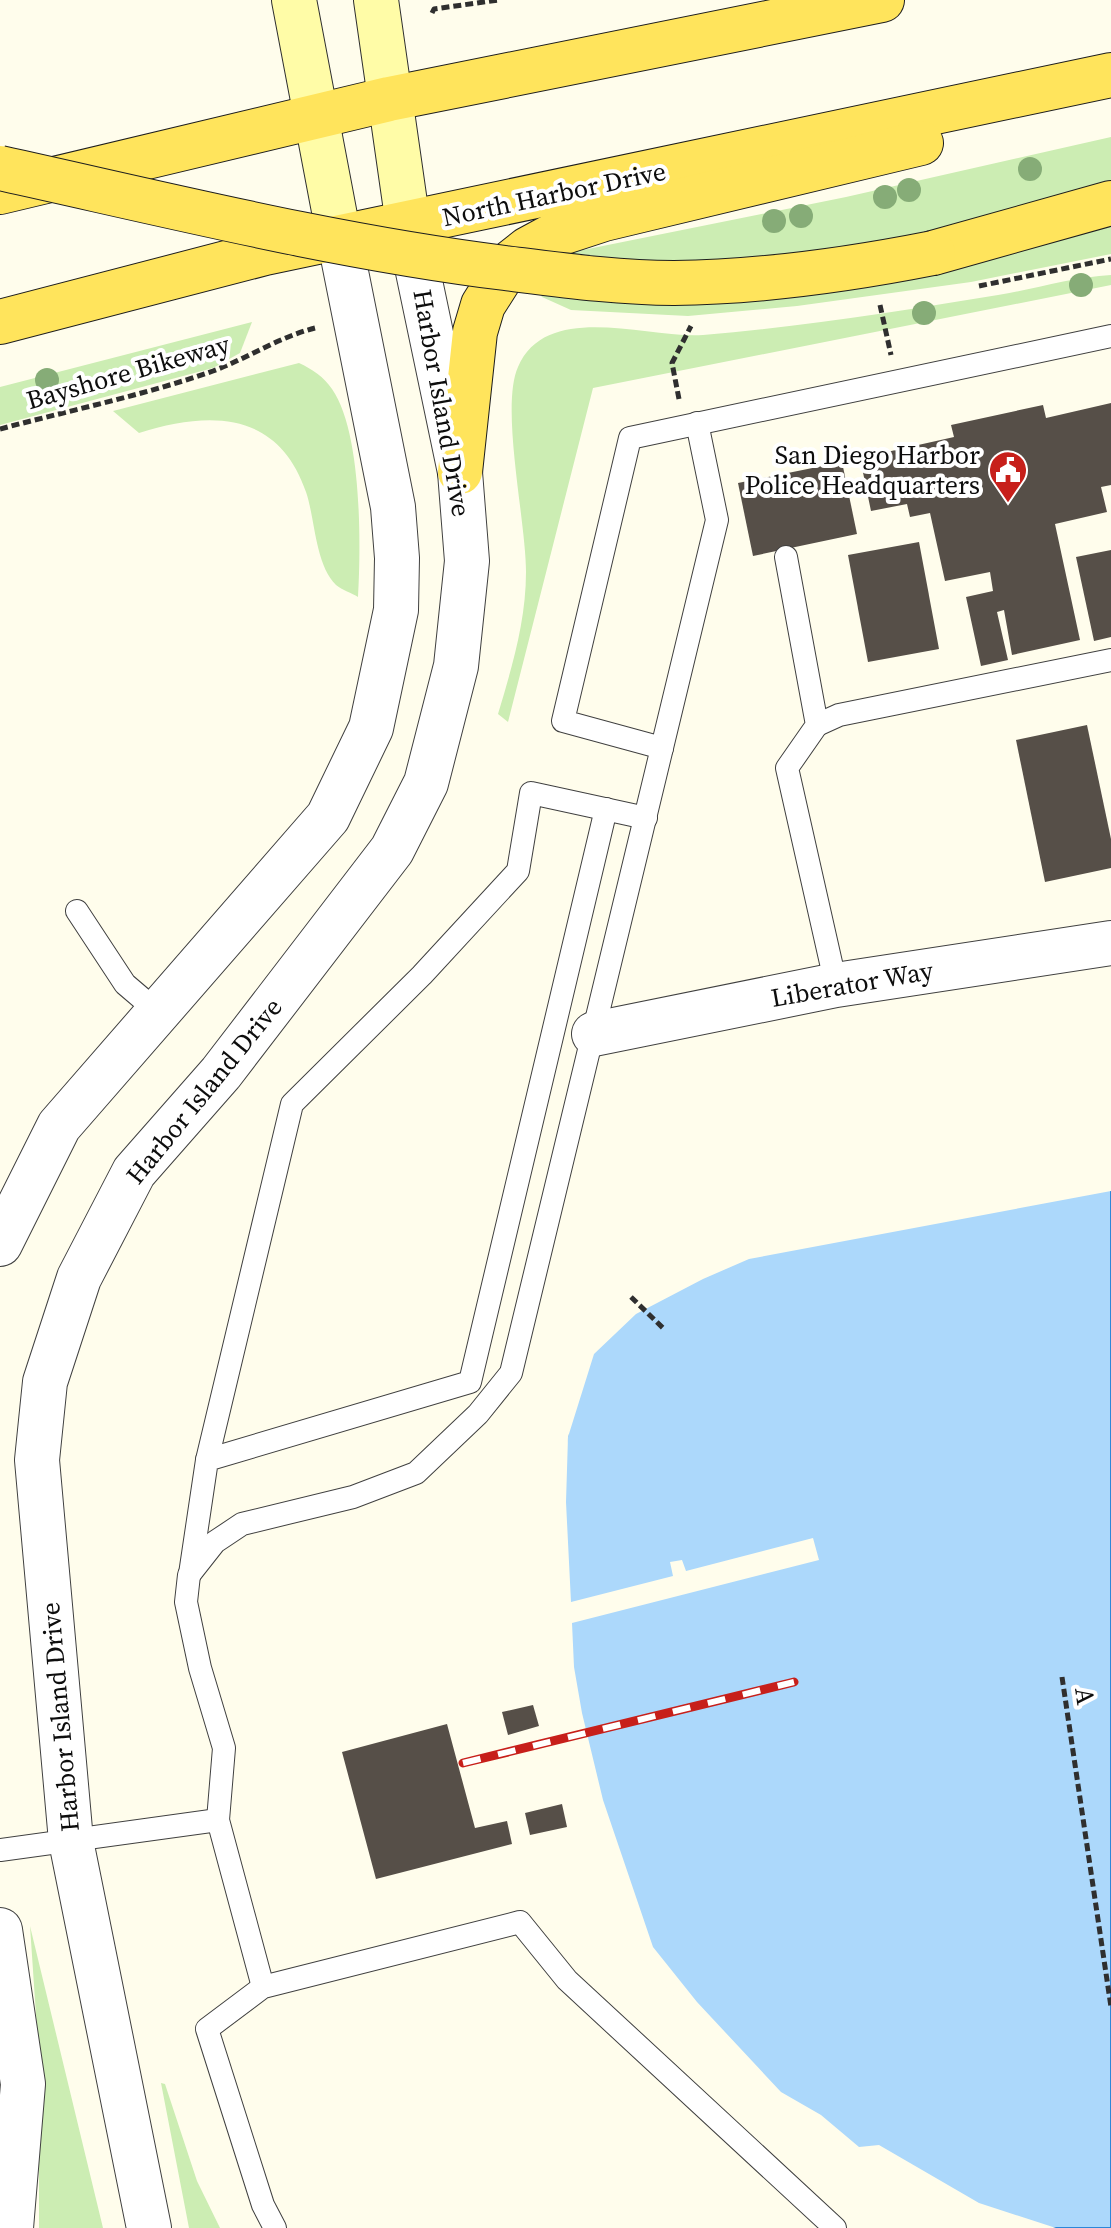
<svg xmlns="http://www.w3.org/2000/svg" width="1111" height="2228" font-family="'Source Serif 4',serif">
  <style>
    .green { fill: #ccedb3 }
    .water { fill: #acd8fb; stroke: #2d87d8; stroke-width: 2 }
    .pier { fill: #fffdec }
    .building { fill: #564f48 }
    .lines { fill: none; stroke-linecap: round; stroke-linejoin: round }
    .service-casing { stroke: #404040; stroke-width: 24 }
    .minor-casing { stroke: #404040; stroke-width: 46 }
    .tertiary-casing { stroke: #404040; stroke-width: 46 }
    .secondary-casing { stroke: #2f2f2f; stroke-width: 46 }
    .primary-casing { stroke: #1e1e1e; stroke-width: 46 }
    .path { stroke: #2f2f2f; stroke-width: 5; stroke-dasharray: 8 4; stroke-linecap: butt }
    .service { stroke: #fff; stroke-width: 22 }
    .minor { stroke: #fff; stroke-width: 44 }
    .tertiary { stroke: #fff; stroke-width: 44 }
    .secondary { stroke: #fffca7; stroke-width: 44 }
    .primary { stroke: #ffe45c; stroke-width: 44 }
    .rail-casing { stroke: #c71f1a; stroke-width: 9 }
    .rail { stroke: #fff; stroke-width: 6; stroke-dasharray: 18; stroke-linecap: butt }
    .primary-bridge-casing { stroke: #1e1e1e; stroke-width: 46; stroke-linecap: butt }
    .primary-bridge { stroke: #ffe45c; stroke-width: 44 }
    .tree { fill: #86ac77 }
    .labels { text-anchor: middle; stroke-width: 8; stroke-linejoin: round; paint-order: stroke }
    .street-label { font-size: 26px; fill: #0d0d0d; stroke: #fff }
    .poi-label { font-size: 26px; fill: #0d0d0d; stroke: #fff; text-anchor: end }
  </style>
  <rect width="100%" height="100%" fill="#fffdec"/>
  <!-- green -->
  <g class="green">
    <polygon points="1111,137 1111,254 971,282 797,306 688,316 571,310 542,297 533,282 548,264 573,252 846,197"/>
    <path d="M1111,275V285L593,388L508,722L498,714C512,667 526,621 526,572C526,521 500,407 518,367C547,300 648,339 703,335C801,327 900,311 998,295C1035,289 1073,277 1111,275Z"/>
    <polygon points="252,322 240,353 213,368 0,425 0,387"/>
    <path d="M299,363C312,369 324,377 332,389C362,432 361,545 358,597C352,593 342,590 336,585C315,564 315,518 306,492C278,410 209,411 139,433L113,411Z"/>
    <polygon points="30,1926 103,2228 39,2228 39,2059"/>
    <polygon points="161,2083 165,2084 197,2181 220,2228 189,2228"/>
  </g>
  <!-- water -->
  <polygon class="water" points="1111,1182 1111,2228 965,2228 763,2097 635,1943 569,1708 549,1543 583,1343 680,1264"/>
  <!-- pier -->
  <polygon class="pier" points="1111,1178 1111,1191 749,1259 703,1279 636,1314 594,1354 568,1437 566,1502 571,1602 673,1576 670,1562 682,1560 686,1571 813,1538 819,1560 572,1623 574,1667 582,1713 603,1800 653,1947 697,2002 781,2092 821,2115 859,2147 879,2145 979,2203 1056,2228 957,2228 879,2183 761,2100 631,1945 565,1709 545,1543 547,1442 579,1341 629,1294 679,1261"/>
  <!-- building -->
  <g class="building">
    <polygon points="1111,403 1111,485 1101,487 1107,512 1055,524 1080,640 1012,655 1004,610 997,612 1008,660 981,666 966,597 993,591 990,572 945,581 930,513 910,517 907,504 871,511 860,458 954,437 951,425 1043,405 1046,418"/>
    <polygon points="842,462 857,534 753,556 738,483"/>
    <polygon points="919,542 939,649 868,662 848,555"/>
    <polygon points="1111,550 1111,637 1094,641 1076,557"/>
    <polygon points="1087,725 1111,839 1111,868 1045,882 1016,740"/>
    <polygon points="533,1705 539,1726 508,1735 502,1712"/>
    <polygon points="447,1724 475,1828 507,1821 512,1844 376,1879 342,1752"/>
    <polygon points="562,1804 567,1827 530,1835 525,1813"/>
  </g>
  <g class="lines">
    <!-- service casing -->
    <g class="service-casing">
      <g id="service">
        <polyline points="786,557 817,725 787,768 836,985"/>
        <polyline points="817,725 839,715 1111,660"/>
        <polyline points="662,748 563,721 630,438 1111,336"/>
        <polyline points="77,911 125,984 159,1013"/>
        <polyline points="207,1460 292,1104 422,975 518,871 531,793 646,818"/>
        <polyline points="190,1574 207,1460 470,1382 606,809"/>
        <polyline points="0,1850 218,1820"/>
        <polyline points="263,1987 218,1820 224,1748 200,1668 186,1602 189,1575 215,1542 242,1524 353,1497 416,1473 478,1414 511,1373 717,520 697,423"/>
        <polyline points="275,2228 263,2205 207,2029 263,1987 520,1922 567,1980 835,2228"/>
      </g>
    </g>
    <!-- minor casing -->
    <g class="minor-casing">
      <polyline id="minor" points="594,1034 836,985 1111,943"/>
    </g>
    <!-- tertiary casing -->
    <g class="tertiary-casing">
      <g id="tertiary">
        <polyline points="0,1244 59,1126 328,817 371,728 396,610 397,558 393,507 339,237"/>
        <polyline points="0,1930 23,2084 11,2228"/>
        <polyline points="149,2228 71,1841 37,1460 45,1382 79,1278 134,1172 221,1073 392,850 426,783 456,666 467,561 460,472 408,224"/>
      </g>
    </g>
    <!-- secondary casing -->
    <g class="secondary-casing">
      <g id="secondary">
        <polyline points="294,0 339,237"/>
        <polyline points="376,0 408,224"/>
      </g>
    </g>
    <!-- primary casing -->
    <g class="primary-casing">
      <g id="primary">
        <polyline points="0,192 389,99 882,0"/>
        <polyline points="933,253 1111,203"/>
        <polyline points="0,322 265,253 1111,75"/>
        <polyline points="460,472 475,332 483,305 509,264 528,249 552,236 604,219 921,143"/>
      </g>
    </g>
    <!-- path -->
    <g class="path">
      <polyline points="432,13 434,9 498,0"/>
      <polyline points="979,286 1111,259"/>
      <polyline points="880,305 891,355"/>
      <polyline points="679,399 672,363 691,326"/>
      <path d="M0,429C71,410 145,395 213,371C248,358 279,337 315,328"/>
      <polyline points="631,1297 663,1328"/>
      <polyline points="1062,1677 1111,2007"/>
    </g>
    <!-- service -->
    <use href="#service" class="service"/>
    <!-- minor -->
    <use href="#minor" class="minor"/>
    <!-- tertiary -->
    <use href="#tertiary" class="tertiary"/>
    <!-- secondary -->
    <use href="#secondary" class="secondary"/>
    <!-- primary -->
    <use href="#primary" class="primary"/>
    <!-- rail casing -->
    <g class="rail-casing">
      <polyline id="rail" points="463,1763 794,1682"/>
    </g>
    <!-- rail -->
    <use href="#rail" class="rail"/>
    <!-- primary-bridge casing -->
    <g class="primary-bridge-casing">
      <path id="primary-bridge" d="M0,168C168,205 335,247 505,268C561,275 618,283 674,283C762,282 847,270 933,253"/>
    </g>
    <!-- primary-bridge -->
    <use href="#primary-bridge" class="primary-bridge"/>
  </g>
  <!-- trees -->
  <g class="tree">
    <circle cx="1030" cy="169" r="12"/>
    <circle cx="909" cy="190" r="12"/>
    <circle cx="885" cy="197" r="12"/>
    <circle cx="801" cy="216" r="12"/>
    <circle cx="774" cy="221" r="12"/>
    <circle cx="1081" cy="285" r="12"/>
    <circle cx="924" cy="313" r="12"/>
    <circle cx="47" cy="380" r="12"/>
  </g>
  <!-- icons -->
  <defs>
    <g id="civic-pin" transform="scale(2)"><path d="M0 17L-7.5 6A9.5 9.5 0 1 1 7.5 6Z" fill="#c71f1a" stroke="#fff"/><path d="M-.6-6.5H3V-4.5H.6V-3L4-1V1h2V6H-6V1h2V-1L-.6-3ZM-1.2 2.5V6h2.4V2.5Z" fill="#fff"/></g>
  </defs>
  <g fill-rule="evenodd">
    <use href="#civic-pin" x="1008" y="470"/>
  </g>
  <g class="labels">
    <!-- street labels -->
    <g class="street-label">
      <text transform="translate(554 194) rotate(-12)" y="9">North Harbor Drive</text>
      <text transform="translate(128 372) rotate(-16)" y="9">Bayshore Bikeway</text>
      <text transform="translate(442 403) rotate(80)" y="9">Harbor Island Drive</text>
      <text transform="translate(852 984) rotate(-10)" y="9">Liberator Way</text>
      <text transform="translate(204 1091) rotate(-51)" y="9">Harbor Island Drive</text>
      <text transform="translate(1085 1696) rotate(82)" y="9">A</text>
      <text transform="translate(60 1717) rotate(-95)" y="9">Harbor Island Drive</text>
    </g>
    <!-- poi labels -->
    <g class="poi-label">
      <text x="980" y="464">San Diego Harbor<tspan x="980" dy="30">Police Headquarters</tspan></text>
    </g>
  </g>
</svg>
